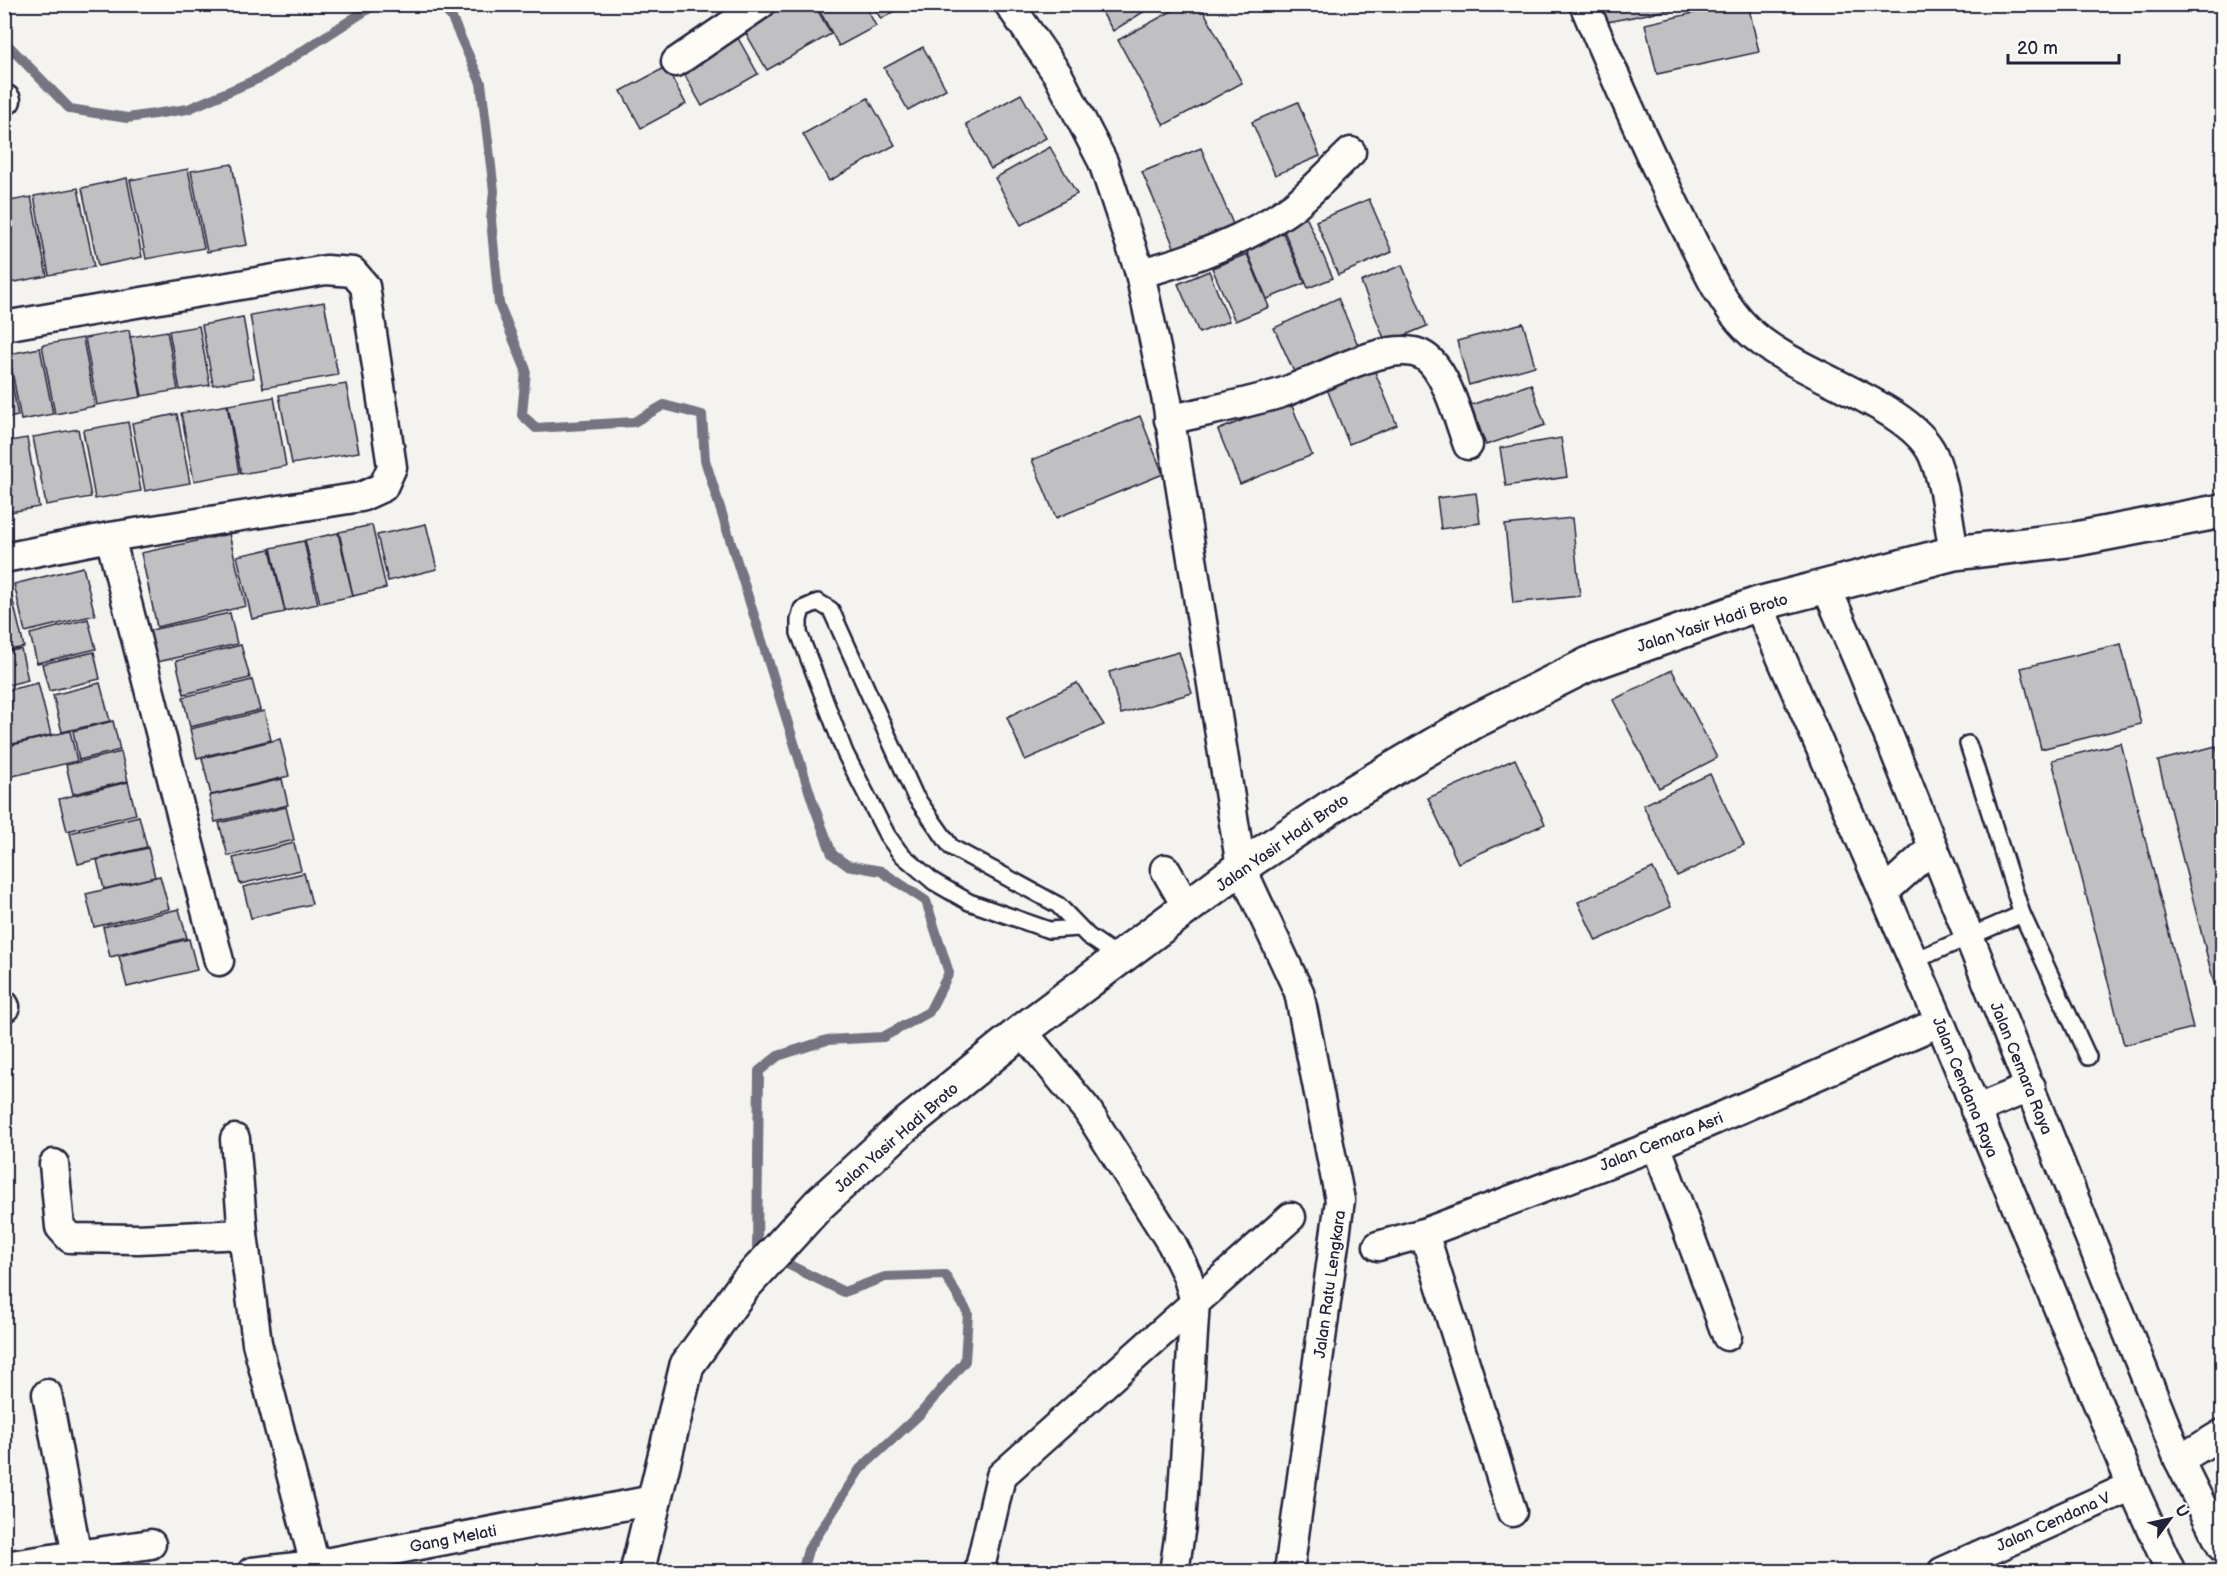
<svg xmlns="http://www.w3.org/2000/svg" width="2227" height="1576" font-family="'Balsamiq Sans',sans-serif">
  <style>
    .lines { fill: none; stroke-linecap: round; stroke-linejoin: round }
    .stream { stroke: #757582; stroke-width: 10 }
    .building { fill: #c0bfc2; stroke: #22223b; stroke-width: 1.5 }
    .lane-casing { stroke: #22223b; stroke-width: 20 }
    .street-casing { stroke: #22223b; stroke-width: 33 }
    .secondary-casing { stroke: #22223b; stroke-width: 38 }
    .lane { stroke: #fdfcf7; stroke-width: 15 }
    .street { stroke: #fdfcf7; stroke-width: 28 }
    .secondary { stroke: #fdfcf7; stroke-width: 33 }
    .labels { text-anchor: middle; stroke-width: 5; stroke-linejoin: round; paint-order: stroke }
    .street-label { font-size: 16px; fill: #22223b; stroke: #fdfcf7 }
  </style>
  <rect width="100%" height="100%" fill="#f4f3ef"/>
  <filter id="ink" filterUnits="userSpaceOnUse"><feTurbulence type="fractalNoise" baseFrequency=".0167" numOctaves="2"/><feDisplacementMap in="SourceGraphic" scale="12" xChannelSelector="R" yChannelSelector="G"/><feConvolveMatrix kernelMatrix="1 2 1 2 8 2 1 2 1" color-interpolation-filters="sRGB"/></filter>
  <g filter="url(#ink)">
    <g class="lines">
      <!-- stream -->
      <g class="stream">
        <polyline points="438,4 451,16 481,83 494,191 491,220 499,304 526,370 522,415 536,428 634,422 664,405 702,415 705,460 813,803 832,854 847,865 881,871 926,901 949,973 929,1012 883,1037 827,1040 778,1056 759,1071 757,1249 844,1292 885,1277 945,1275 968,1313 965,1361 921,1413 860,1469 808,1550 802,1572"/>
        <polyline points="4,41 70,109 127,118 188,109 262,77 376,4"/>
      </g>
    </g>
    <!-- building -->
    <g class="building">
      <polygon points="786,4 814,4 831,34 767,70 743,28"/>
      <polygon points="816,4 864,4 876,26 839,46"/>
      <polygon points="872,4 907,4 881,19"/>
      <polygon points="1097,4 1156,4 1113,31"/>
      <polygon points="1185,4 1200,4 1242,83 1164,125 1118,40"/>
      <polygon points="1599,4 1698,4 1602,23"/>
      <polygon points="1734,4 1748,4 1759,52 1657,74 1645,24"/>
      <polygon points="734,31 758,74 702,106 678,63"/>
      <polygon points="923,47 946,89 908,110 884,68"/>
      <polygon points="666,67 686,104 641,128 621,91"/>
      <polygon points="1021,94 1046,138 991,169 966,124"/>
      <polygon points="868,98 895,145 829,181 803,134"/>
      <polygon points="1298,102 1320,156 1275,175 1252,122"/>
      <polygon points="1050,147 1077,194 1021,225 995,178"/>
      <polygon points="1201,148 1233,224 1175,249 1142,172"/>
      <polygon points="232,164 247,245 207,252 191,171"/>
      <polygon points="188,169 204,248 146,259 130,180"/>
      <polygon points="127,178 142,257 98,266 82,188"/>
      <polygon points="78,188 94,267 49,275 34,196"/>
      <polygon points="31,197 47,276 4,284 4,202"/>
      <polygon points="1369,199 1392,252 1338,275 1316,221"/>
      <polygon points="1305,214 1333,278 1308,288 1281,224"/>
      <polygon points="1283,233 1305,283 1267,299 1246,249"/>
      <polygon points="1247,254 1269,307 1235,321 1212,268"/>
      <polygon points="1402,265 1427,326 1386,343 1361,282"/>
      <polygon points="1209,271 1229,321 1199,333 1178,284"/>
      <polygon points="1338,298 1358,345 1295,374 1274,328"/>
      <polygon points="324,302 338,375 263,388 250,315"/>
      <polygon points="243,317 254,378 213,385 202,325"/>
      <polygon points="1523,323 1535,366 1469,385 1457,341"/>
      <polygon points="199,326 210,385 180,390 169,331"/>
      <polygon points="129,330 141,397 97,405 85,338"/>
      <polygon points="167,331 178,390 142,396 130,337"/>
      <polygon points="83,338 95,406 55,414 42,345"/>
      <polygon points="40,348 53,414 21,420 9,354"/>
      <polygon points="4,360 8,360 18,416 4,419"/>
      <polygon points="1372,365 1397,425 1349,444 1325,384"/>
      <polygon points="346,384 359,452 292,464 279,395"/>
      <polygon points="1531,384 1545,425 1486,445 1471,405"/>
      <polygon points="274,397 286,466 241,474 228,405"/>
      <polygon points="1290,401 1312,455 1240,484 1218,430"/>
      <polygon points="227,405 239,473 194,481 181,413"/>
      <polygon points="177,414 190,483 145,491 132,423"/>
      <polygon points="1140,416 1163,474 1056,518 1032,460"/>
      <polygon points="128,422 141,491 95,499 83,430"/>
      <polygon points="78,429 91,497 46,505 33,437"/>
      <polygon points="27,438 39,507 4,513 4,442"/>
      <polygon points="1561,438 1567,477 1506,486 1500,448"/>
      <polygon points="1476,493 1480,523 1441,529 1437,498"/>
      <polygon points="1572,518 1580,596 1513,603 1505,525"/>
      <polygon points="426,524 437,569 388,581 377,535"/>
      <polygon points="372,525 386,588 353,596 339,532"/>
      <polygon points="338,533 353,596 320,603 305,540"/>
      <polygon points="229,534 246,606 157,627 141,553"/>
      <polygon points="304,541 318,604 285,611 271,548"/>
      <polygon points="270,549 285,612 252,619 237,556"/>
      <polygon points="83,567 95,615 25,632 14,584"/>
      <polygon points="4,576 7,576 24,647 4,651"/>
      <polygon points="230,613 237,644 153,663 146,631"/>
      <polygon points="88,619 96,649 37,663 30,634"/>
      <polygon points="2121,644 2141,724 2041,749 2021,668"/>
      <polygon points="241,645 250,678 184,694 176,661"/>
      <polygon points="21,649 28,680 4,686 4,652"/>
      <polygon points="94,652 100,679 49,691 42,664"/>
      <polygon points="1179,652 1192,693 1121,714 1109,672"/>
      <polygon points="1672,670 1717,758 1659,788 1613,700"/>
      <polygon points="252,680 260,710 190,727 183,697"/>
      <polygon points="38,683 51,735 4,746 4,691"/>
      <polygon points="100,683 110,721 62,732 53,695"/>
      <polygon points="1077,683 1104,725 1025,760 1007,717"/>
      <polygon points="264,711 271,740 197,758 190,729"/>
      <polygon points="113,721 120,750 79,760 73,731"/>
      <polygon points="70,731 77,761 4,778 4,747"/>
      <polygon points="280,739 289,776 211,795 202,758"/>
      <polygon points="2121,743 2193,1028 2124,1045 2052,760"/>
      <polygon points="2216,746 2222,772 2222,1007 2220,1007 2158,761"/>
      <polygon points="121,752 128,781 73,794 66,765"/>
      <polygon points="1515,759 1545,824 1458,863 1428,798"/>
      <polygon points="1710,774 1744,845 1677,876 1643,805"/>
      <polygon points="282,779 288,805 215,822 209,796"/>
      <polygon points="128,782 136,814 67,831 59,799"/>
      <polygon points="286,807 294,840 228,856 219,823"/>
      <polygon points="139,816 147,847 78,864 70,833"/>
      <polygon points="294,843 301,870 240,884 233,858"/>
      <polygon points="148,848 155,877 104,889 97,860"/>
      <polygon points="1653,868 1671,907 1596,941 1578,902"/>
      <polygon points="304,873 312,904 251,918 243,887"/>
      <polygon points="160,876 169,909 94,927 86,894"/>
      <polygon points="179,909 187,938 110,957 103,927"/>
      <polygon points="189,939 197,970 127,987 119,956"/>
    </g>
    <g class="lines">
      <!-- lane casing -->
      <g class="lane-casing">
        <g id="lane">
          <polyline points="2022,914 2088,1057"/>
          <polyline points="1079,928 1049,930 969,902 934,882 900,853 887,835 845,753 799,633 799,620 802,609 818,602 831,610 915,796 951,847 1058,905 1088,936 1122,959"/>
          <polyline points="1913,961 2022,914 1968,744"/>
        </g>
      </g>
      <!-- street casing -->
      <g class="street-casing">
        <g id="street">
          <polyline points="1009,4 1058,75 1103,162 1140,273 1167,401 1241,867 1299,992 1340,1200 1289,1572"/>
          <path d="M1584,4C1616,80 1649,154 1686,228C1704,263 1719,301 1747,329C1792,375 1909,402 1933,455C1946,485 1948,521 1954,553"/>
          <polyline points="676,62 761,4"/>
          <polyline points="4,101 6,100"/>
          <path d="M1140,273C1190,261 1252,237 1294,206C1314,190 1332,170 1351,152"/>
          <polyline points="4,326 326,270 353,272 365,286 392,467 383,487 361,497 110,537 4,558"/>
          <path d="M1169,420C1206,411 1245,404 1281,393C1315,382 1392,336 1424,356C1446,369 1459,421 1468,445"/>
          <polyline points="110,537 219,961"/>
          <polyline points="1826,586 1863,672 2179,1460 2222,1547"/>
          <polyline points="1758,604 1940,1022 2132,1486 2171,1572"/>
          <polyline points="1165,869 1188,909"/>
          <polyline points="1884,892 1933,847"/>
          <polyline points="4,1005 5,1007"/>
          <polyline points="1022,1031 1087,1110 1172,1244 1187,1275 1195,1301 1181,1525 1174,1572"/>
          <polyline points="1975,1110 2031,1087"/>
          <polyline points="235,1139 243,1234"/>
          <polyline points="1656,1145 1727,1336"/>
          <polyline points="54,1164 60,1227 70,1238 138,1239 243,1234 257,1343 315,1565"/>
          <polyline points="1424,1233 1512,1512"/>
          <polyline points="1378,1246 1424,1233 1656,1145 1940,1022"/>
          <polyline points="47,1394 77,1556"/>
          <polyline points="2179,1460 2222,1434"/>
          <polyline points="4,1566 151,1544"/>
          <polyline points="252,1572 315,1565 653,1500"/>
          <polyline points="979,1572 1001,1476 1291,1217"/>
          <polyline points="1942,1572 2132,1486"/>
        </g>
      </g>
      <!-- secondary casing -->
      <g class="secondary-casing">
        <polyline id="secondary" points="637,1572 687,1365 743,1287 819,1204 902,1128 1022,1031 1241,867 1352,793 1473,722 1589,664 1758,604 1954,553 2076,539 2222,511"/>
      </g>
      <!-- lane -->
      <use href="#lane" class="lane"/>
      <!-- street -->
      <use href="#street" class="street"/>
      <!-- secondary -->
      <use href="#secondary" class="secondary"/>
    </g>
  </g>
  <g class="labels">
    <!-- street labels -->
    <g class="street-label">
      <text transform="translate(1712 622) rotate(-18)" y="6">Jalan Yasir Hadi Broto</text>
      <text transform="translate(1282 842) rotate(-35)" y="6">Jalan Yasir Hadi Broto</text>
      <text transform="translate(2022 1068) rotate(68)" y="6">Jalan Cemara Raya</text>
      <text transform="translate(1966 1087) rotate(68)" y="6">Jalan Cendana Raya</text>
      <text transform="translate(896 1137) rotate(-41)" y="6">Jalan Yasir Hadi Broto</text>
      <text transform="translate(1661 1141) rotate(-22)" y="6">Jalan Cemara Asri</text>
      <text transform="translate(1329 1284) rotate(-82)" y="6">Jalan Ratu Lengkara</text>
      <text transform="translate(2053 1521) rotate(-24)" y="6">Jalan Cendana V</text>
      <text transform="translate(453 1538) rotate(-11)" y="6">Gang Melati</text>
    </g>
  </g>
  <!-- margin -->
  <rect width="2227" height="1576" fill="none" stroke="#fdfcf7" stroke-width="24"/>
  <rect x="12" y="12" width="2203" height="1552" fill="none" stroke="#22223b" stroke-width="2" filter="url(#ink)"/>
  <!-- north arrow -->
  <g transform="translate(2170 1519) rotate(57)" stroke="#fdfcf7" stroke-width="4.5" paint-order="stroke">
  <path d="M0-4.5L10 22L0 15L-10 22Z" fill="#22223b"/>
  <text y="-9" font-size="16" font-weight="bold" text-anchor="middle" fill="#22223b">U</text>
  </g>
  <!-- scale -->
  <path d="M2008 54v9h111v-9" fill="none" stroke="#22223b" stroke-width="3"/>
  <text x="2017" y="54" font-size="18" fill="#22223b" stroke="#fdfcf7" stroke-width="4.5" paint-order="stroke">20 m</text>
</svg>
